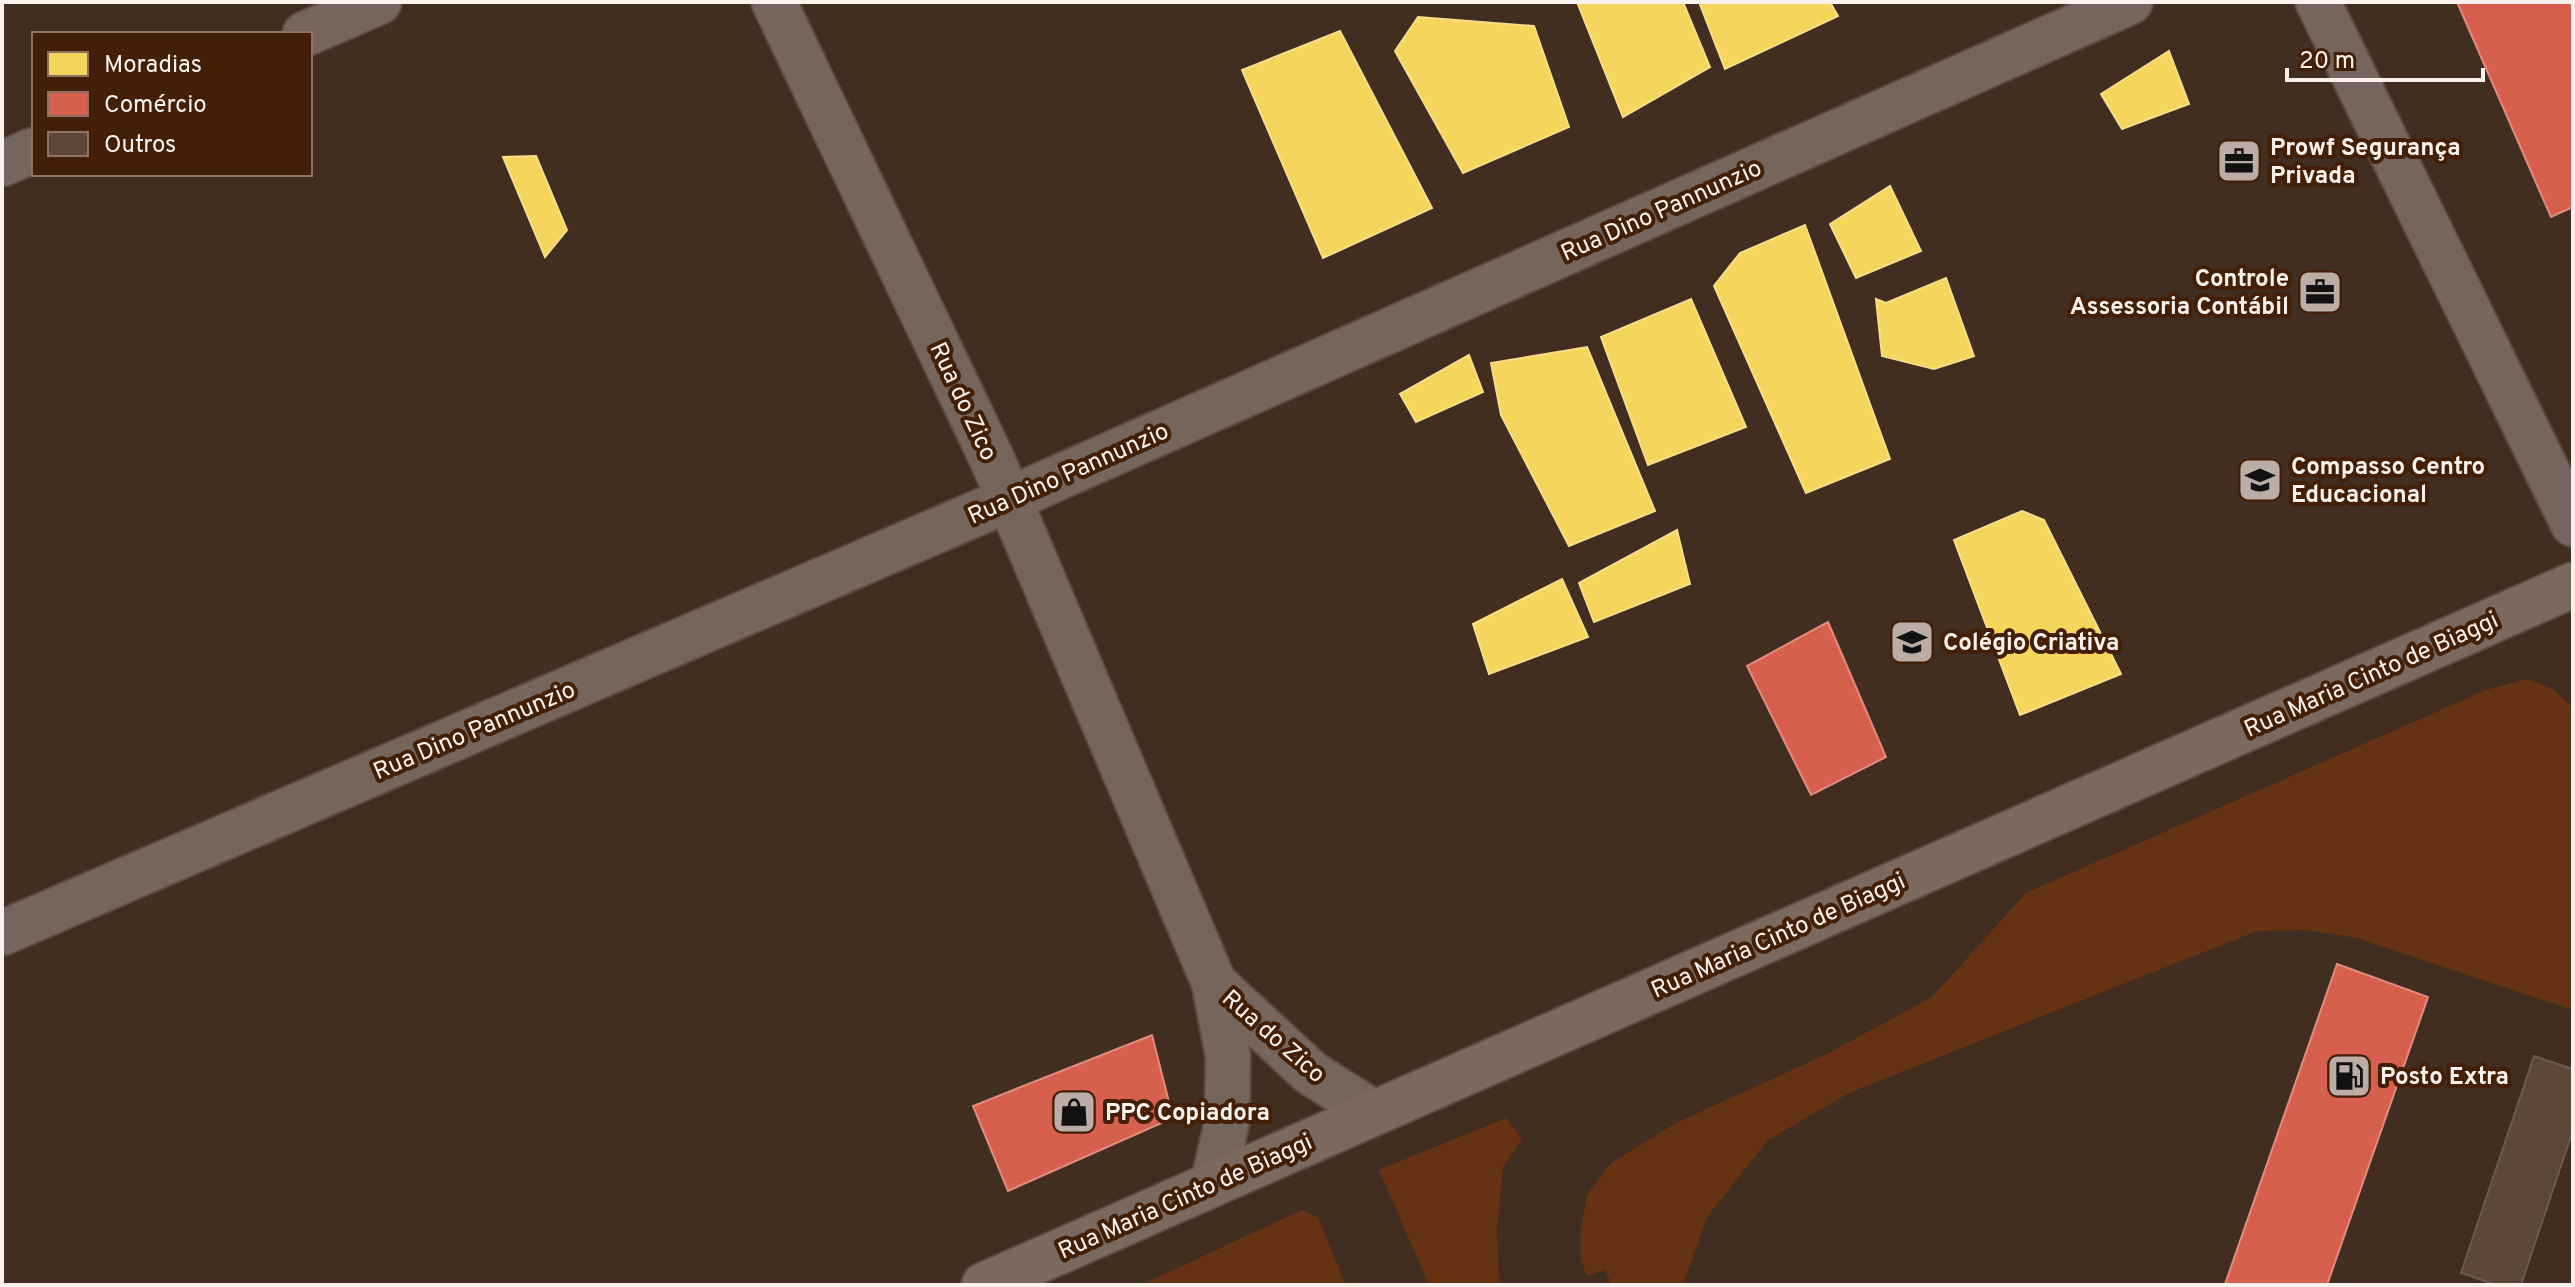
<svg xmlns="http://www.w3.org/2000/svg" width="2575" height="1287" font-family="Overpass,sans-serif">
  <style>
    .green { fill: #653313 }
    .homes { fill: #f6d55c; stroke: #f8de88; stroke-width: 2 }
    .shops { fill: #d6604d; stroke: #e18c7d; stroke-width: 2 }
    .building { fill: #5c4739; stroke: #6b5a4f; stroke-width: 2 }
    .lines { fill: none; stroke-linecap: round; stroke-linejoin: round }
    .minor-casing { stroke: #5a4a43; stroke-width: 48 }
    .secondary-casing { stroke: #5a4a43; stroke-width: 48 }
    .minor { stroke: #75655c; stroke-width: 44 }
    .secondary { stroke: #7b685e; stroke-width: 44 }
    .labels { text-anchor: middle; stroke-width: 8; stroke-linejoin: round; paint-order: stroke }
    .poi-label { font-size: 24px; font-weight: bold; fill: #fcf2ed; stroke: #441f08; text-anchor: start }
    .street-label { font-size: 24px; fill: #fcf2ed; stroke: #441f08 }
  </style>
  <rect width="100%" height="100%" fill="#422d21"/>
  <!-- green -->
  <g class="green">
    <polygon points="2526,679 2551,688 2573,708 2573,1010 2357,938 2307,930 2257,931 1851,1092 1768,1140 1707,1217 1683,1285 1612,1285 1605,1270 1587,1276 1581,1260 1581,1229 1587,1195 1611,1163 1676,1123 1827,1054 1932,997 2026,893 2486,690"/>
    <polygon points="1506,1118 1522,1139 1503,1167 1497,1227 1499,1285 1429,1285 1379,1170"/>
    <polygon points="1302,1210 1318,1218 1346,1285 1141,1285"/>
  </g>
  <!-- homes -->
  <g class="homes">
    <polygon points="1577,2 1683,2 1710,67 1623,117"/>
    <polygon points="1699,2 1830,2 1838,16 1725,69"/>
    <polygon points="1418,17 1534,26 1569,127 1463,173 1395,51"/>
    <polygon points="1340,31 1432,208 1323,258 1242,70"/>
    <polygon points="2169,51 2189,104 2122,129 2101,94"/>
    <polygon points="536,156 567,230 545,257 503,157"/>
    <polygon points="1890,186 1921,251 1856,278 1830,224"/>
    <polygon points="1805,225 1890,459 1806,493 1714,286 1740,253"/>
    <polygon points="1946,278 1974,356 1934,369 1882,356 1876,299 1886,303"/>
    <polygon points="1691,299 1746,427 1648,465 1601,337"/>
    <polygon points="1587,347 1655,511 1569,546 1501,415 1491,363"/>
    <polygon points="1469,355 1483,392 1416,422 1400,394"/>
    <polygon points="2022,511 2044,520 2121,674 2020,715 1954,540"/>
    <polygon points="1677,530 1690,584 1594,622 1579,583"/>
    <polygon points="1562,579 1588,637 1489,674 1473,624"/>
  </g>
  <!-- shops -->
  <g class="shops">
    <polygon points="2457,2 2573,2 2573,207 2551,217"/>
    <polygon points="1828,622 1886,757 1811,795 1747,666"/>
    <polygon points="2337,964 2428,997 2327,1285 2228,1285 2225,1284"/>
    <polygon points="1152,1035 1173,1118 1008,1191 973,1106"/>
  </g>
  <!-- building -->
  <polygon class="building" points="2534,1056 2573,1069 2573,1130 2521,1285 2496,1285 2461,1273"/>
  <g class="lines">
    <!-- minor casing -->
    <g class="minor-casing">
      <g id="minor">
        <polyline points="774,2 992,459 1214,983 1228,1056 1227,1122 1213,1183"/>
        <polyline points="2318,2 2573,524"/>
        <polyline points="305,34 379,2"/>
        <polyline points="2,164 34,150"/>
        <polyline points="2,933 1010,499 2130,2"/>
        <polyline points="1214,983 1311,1073 1374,1113"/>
      </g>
    </g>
    <!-- secondary casing -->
    <g class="secondary-casing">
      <polyline id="secondary" points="984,1285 2573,585"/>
    </g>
    <!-- minor -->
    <use href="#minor" class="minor"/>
    <!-- secondary -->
    <use href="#secondary" class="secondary"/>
  </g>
  <!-- icons -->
  <defs>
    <g id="office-square" transform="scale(2.3)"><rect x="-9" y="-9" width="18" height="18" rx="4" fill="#bbada6" stroke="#441f08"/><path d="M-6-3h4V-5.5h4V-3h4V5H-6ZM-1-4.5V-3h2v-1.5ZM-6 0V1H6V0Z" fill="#111"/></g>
    <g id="school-square" transform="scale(2.3)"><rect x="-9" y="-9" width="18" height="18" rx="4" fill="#bbada6" stroke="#441f08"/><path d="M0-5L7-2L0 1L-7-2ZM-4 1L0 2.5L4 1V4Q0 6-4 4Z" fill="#111"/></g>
    <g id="fuel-square" transform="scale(2.3)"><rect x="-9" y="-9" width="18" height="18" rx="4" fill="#bbada6" stroke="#441f08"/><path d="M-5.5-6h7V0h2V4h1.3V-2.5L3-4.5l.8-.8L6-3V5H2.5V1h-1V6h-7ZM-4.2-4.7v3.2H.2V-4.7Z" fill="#111"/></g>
    <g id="shop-square" transform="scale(2.3)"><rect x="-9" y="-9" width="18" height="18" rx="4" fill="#bbada6" stroke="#441f08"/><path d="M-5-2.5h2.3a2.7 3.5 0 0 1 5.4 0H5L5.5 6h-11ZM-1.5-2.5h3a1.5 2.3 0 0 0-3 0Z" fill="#111"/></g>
  </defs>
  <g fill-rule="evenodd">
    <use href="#office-square" x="2239" y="161"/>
    <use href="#office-square" x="2320" y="292"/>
    <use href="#school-square" x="2260" y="480"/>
    <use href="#school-square" x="1912" y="642"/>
    <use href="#fuel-square" x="2349" y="1076"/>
    <use href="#shop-square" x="1074" y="1112"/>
  </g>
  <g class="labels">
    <!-- poi labels -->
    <g class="poi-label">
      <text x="2270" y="155">Prowf Segurança<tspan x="2270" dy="28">Privada</tspan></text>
      <text x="2289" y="286" text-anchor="end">Controle<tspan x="2289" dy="28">Assessoria Contábil</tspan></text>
      <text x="2291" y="474">Compasso Centro<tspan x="2291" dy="28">Educacional</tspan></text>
      <text x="1943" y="650">Colégio Criativa</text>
      <text x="2380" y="1084">Posto Extra</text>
      <text x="1105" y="1120">PPC Copiadora</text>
    </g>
    <!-- street labels -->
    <g class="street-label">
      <text transform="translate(1661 210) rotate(-24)" y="8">Rua Dino Pannunzio</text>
      <text transform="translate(964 401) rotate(65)" y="8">Rua do Zico</text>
      <text transform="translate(1068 473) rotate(-24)" y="8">Rua Dino Pannunzio</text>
      <text transform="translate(2371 674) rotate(-24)" y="8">Rua Maria Cinto de Biaggi</text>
      <text transform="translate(474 730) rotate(-23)" y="8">Rua Dino Pannunzio</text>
      <text transform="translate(1778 935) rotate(-24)" y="8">Rua Maria Cinto de Biaggi</text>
      <text transform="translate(1274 1036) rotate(41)" y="8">Rua do Zico</text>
      <text transform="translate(1185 1196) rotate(-24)" y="8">Rua Maria Cinto de Biaggi</text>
    </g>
  </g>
  <!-- border -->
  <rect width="2575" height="1287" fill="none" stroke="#fcf2ed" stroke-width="8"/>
  <!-- legend -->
  <rect x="32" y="32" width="280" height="144" fill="#441f08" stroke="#8e7364" stroke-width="2"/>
  <rect x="48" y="52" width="40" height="24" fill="#f6d55c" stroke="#8e7364" stroke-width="2"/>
  <text x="104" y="72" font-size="24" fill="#fcf2ed">Moradias</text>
  <rect x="48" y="92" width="40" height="24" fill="#d6604d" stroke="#8e7364" stroke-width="2"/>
  <text x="104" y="112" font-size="24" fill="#fcf2ed">Comércio</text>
  <rect x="48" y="132" width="40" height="24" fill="#5c4739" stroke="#8e7364" stroke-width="2"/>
  <text x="104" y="152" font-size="24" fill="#fcf2ed">Outros</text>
  <!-- scale -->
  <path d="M2287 68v12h196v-12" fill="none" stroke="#fcf2ed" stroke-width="4"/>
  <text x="2299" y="68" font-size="24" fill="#fcf2ed" stroke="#441f08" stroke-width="6" paint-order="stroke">20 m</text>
</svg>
